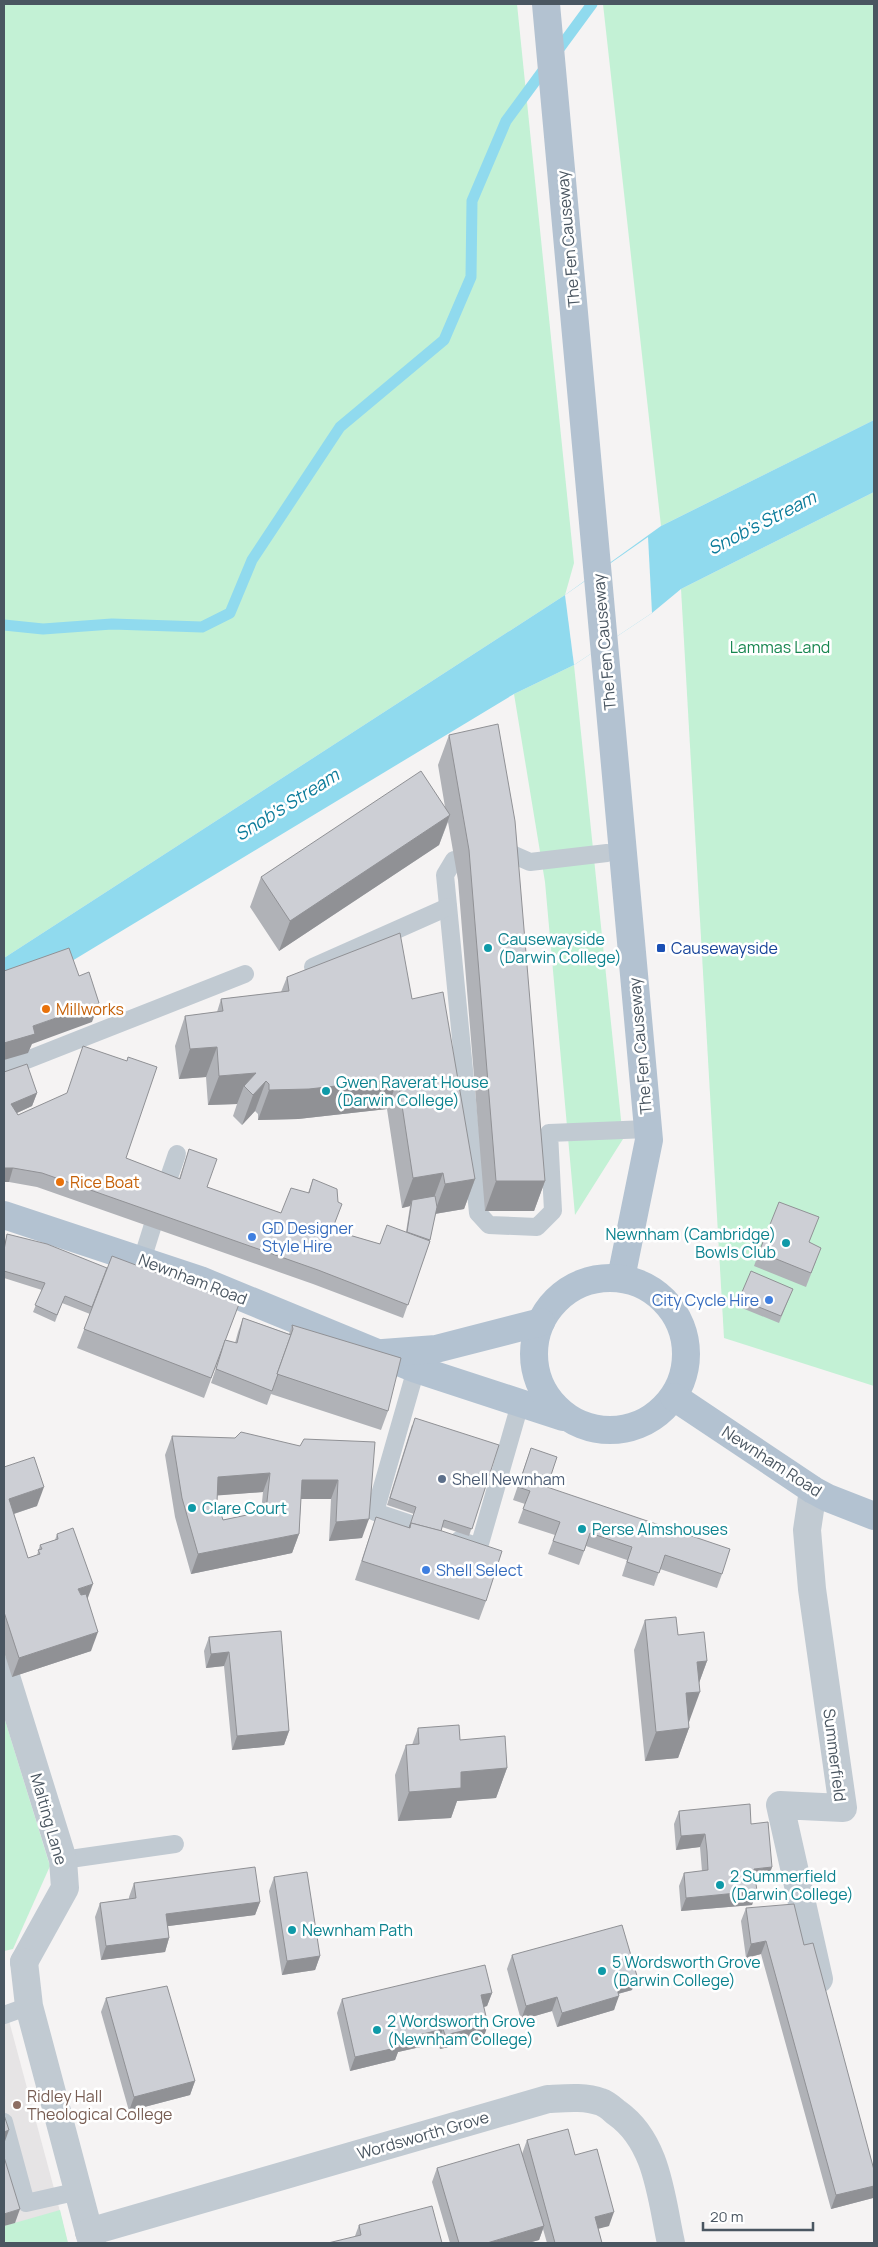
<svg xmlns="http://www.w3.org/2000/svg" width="878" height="2247" font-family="Manrope,sans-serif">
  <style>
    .education { fill: #e6e4e5 }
    .green { fill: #c3f1d5 }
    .water { fill: #90daee }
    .pier { fill: #f5f3f3 }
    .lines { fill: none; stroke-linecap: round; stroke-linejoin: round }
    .stream { stroke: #90daee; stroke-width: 11 }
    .service { stroke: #c1cad2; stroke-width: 18 }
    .minor { stroke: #c1cad2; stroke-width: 28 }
    .primary { stroke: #b3c2d1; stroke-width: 28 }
    .wall { fill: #b0b2b7; fill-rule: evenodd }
    .shaded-wall { fill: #909195 }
    .building { fill: #cdcfd5; stroke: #909195; fill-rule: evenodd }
    .culture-dot { fill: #0f9aa8; stroke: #fff; stroke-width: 2 }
    .transit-dot { fill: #1a4fb4; stroke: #fff; stroke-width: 2 }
    .food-dot { fill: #e8710a; stroke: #fff; stroke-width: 2 }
    .shop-dot { fill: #3f7fe0; stroke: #fff; stroke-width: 2 }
    .service-dot { fill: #5c6f8a; stroke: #fff; stroke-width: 2 }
    .education-dot { fill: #8d6e63; stroke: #fff; stroke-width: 2 }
    .labels { text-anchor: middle; stroke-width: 5; stroke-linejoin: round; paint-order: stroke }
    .street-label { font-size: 16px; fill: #4a5661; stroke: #fff }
    .park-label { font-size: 16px; fill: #17864f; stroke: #fff }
    .culture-label { font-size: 16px; fill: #0d838f; stroke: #fff; text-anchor: start }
    .transit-label { font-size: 16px; fill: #164399; stroke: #fff; text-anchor: start }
    .food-label { font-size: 16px; fill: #c56008; stroke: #fff; text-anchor: start }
    .shop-label { font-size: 16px; fill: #366cbe; stroke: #fff; text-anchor: start }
    .service-label { font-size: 16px; fill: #4e5e75; stroke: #fff; text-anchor: start }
    .education-label { font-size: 16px; fill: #785e54; stroke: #fff; text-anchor: start }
    .water-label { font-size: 18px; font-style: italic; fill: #0c7c9b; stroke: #fff }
  </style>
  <rect width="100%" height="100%" fill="#f5f3f3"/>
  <!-- education -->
  <polygon class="education" points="4,2002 56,2196 68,2243 4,2243"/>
  <!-- green -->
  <g class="green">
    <polygon points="4,4 517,4 574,563 565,595 4,958"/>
    <polygon points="603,4 874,4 874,420 661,526"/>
    <polygon points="874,492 874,1386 724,1338 681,589"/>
    <polygon points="574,665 623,1139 575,1215 545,882 514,694"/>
    <polygon points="4,1717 50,1866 13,1949 4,1951"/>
    <polygon points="60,2210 68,2243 4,2243 4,2226"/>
  </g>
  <!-- water -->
  <polygon class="water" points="874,420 874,492 681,589 652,613 574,665 514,694 62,967 4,979 4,958 565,595 661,526"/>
  <!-- pier -->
  <polygon class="pier" points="648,537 652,613 574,665 565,595"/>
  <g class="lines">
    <!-- stream -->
    <polyline class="stream" points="4,625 43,629 112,624 202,627 230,613 252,560 340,427 444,340 471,277 472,201 506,121 592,4"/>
    <!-- service -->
    <g class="service">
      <polyline points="505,851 530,862 607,853"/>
      <polyline points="454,860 445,875 478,1213 489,1225 537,1227 553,1211 549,1133 648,1129"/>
      <polyline points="313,967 448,907"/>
      <polyline points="4,1069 245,974"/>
      <polyline points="165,1189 177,1154"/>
      <polyline points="142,1260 152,1228"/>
      <polyline points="416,1369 375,1512 432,1531"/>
      <polyline points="459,1540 479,1547 520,1404"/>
      <polyline points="63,1860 175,1844"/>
      <polyline points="4,2015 29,2006"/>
      <polyline points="4,2122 26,2203 79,2191"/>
    </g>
    <!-- minor -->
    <g class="minor">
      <polyline points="813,1490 807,1530 812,1589 843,1808 780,1805 819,1979"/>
      <polyline points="4,1670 63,1860 65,1888 24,1962"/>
      <polyline points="24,1962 29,2006 92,2243"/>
      <path d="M89,2232L548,2099C566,2098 585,2096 601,2102C607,2104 612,2109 617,2113C658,2142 661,2198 671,2243"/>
    </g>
    <!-- primary -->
    <g class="primary">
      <polyline points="546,4 649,1140 621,1278"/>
      <polyline points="4,1215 200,1280 416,1369 563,1417"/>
      <circle cx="610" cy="1354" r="76"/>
      <polyline points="383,1353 436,1349 541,1322"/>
      <polyline points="674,1397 813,1490 828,1498 874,1516"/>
    </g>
  </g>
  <!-- wall -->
  <g class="wall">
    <polygon points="449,735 545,1181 534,1211 485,1211 458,880 448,822 439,845 279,951 250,907 261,877 445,807 438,765"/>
    <polygon points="287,977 412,999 475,1179 464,1209 435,1214 430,1240 430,1241 403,1318 313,1284 37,1187 9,1182 4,1182 4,1072 37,1093 32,1106 17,1113 18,1115 126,1158 179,1179 189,1149 207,1187 281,1213 308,1193 313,1179 332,1230 380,1244 406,1232 410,1206 402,1208 387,1109 298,1119 258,1120 258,1114 255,1111 242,1125 233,1116 237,1104 208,1105 206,1077 179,1079 175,1046 185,1016 217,1012 221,999 281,992"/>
    <polygon points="7,1234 226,1340 235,1343 238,1332 243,1318 289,1334 292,1325 388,1411 381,1430 271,1394 267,1405 211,1383 222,1350 204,1398 77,1348 90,1314 62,1303 55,1322 33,1312 42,1290 4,1278 4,1246"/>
    <polygon points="810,1242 816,1261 806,1287 754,1266 759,1252"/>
    <polygon points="790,1296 779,1323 737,1306 739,1299"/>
    <polygon points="412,1425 499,1445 469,1536 442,1527 441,1531 486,1601 479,1620 355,1580 376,1517 409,1528 414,1514 387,1505"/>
    <path d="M172,1436L300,1446L375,1442L362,1538L329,1541L331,1499H301L299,1534L292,1553L191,1574L175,1517L165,1455ZM263,1492L261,1512L223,1520L217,1502V1495Z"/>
    <polygon points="531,1448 547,1487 722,1574 717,1588 660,1569 654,1586 622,1576 627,1560 586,1546 579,1565 548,1554 555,1535 518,1523 525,1504 513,1500"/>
    <polygon points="4,1467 37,1506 14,1514 28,1558 37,1555 40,1545 55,1540 57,1534 87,1600 91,1651 12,1677 4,1652"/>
    <polygon points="645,1620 678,1635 707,1661 699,1683 689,1722 688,1722 689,1728 678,1758 645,1761 634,1650"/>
    <polygon points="281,1631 289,1731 284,1745 232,1750 224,1666 206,1668 204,1651 209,1637"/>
    <polygon points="418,1728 460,1740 507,1768 496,1798 457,1801 451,1818 398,1821 395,1775 406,1745 412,1745"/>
    <polygon points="679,1811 751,1824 772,1867 767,1881 756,1882 752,1905 681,1911 679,1886 684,1873 702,1871 700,1847 676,1850 674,1824"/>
    <polygon points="274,1877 320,1956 315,1970 282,1975 269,1891"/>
    <polygon points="134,1883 260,1902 255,1915 168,1926 169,1938 165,1952 101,1960 95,1917 100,1903 129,1899 129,1897"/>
    <polygon points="746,1908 804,1945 874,2170 874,2196 873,2198 831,2209 761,1954 746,1958 741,1921"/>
    <polygon points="512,1955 632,1990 618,1994 614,2010 557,2027 552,2011 521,2020 507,1969"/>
    <polygon points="492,1993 487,2006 484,2007 483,2039 440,2049 438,2043 398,2052 395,2060 350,2071 337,2013 342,1999"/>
    <polygon points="106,1998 195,2081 190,2095 129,2111 101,2012"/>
    <polygon points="527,2140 575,2155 609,2226 598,2228 602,2243 547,2243 543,2229 539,2240 528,2243 450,2243 432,2182 437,2168 522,2154"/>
    <polygon points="359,2225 442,2243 355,2236"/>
  </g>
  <!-- shaded-wall -->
  <g class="shaded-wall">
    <polygon points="450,815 439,845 279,951 290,921"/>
    <polygon points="99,1003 92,1022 32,1044 28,1053 4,1060 4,1043 33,1026"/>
    <polygon points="217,1047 206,1077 179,1079 190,1049"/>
    <polygon points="256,1073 244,1086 237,1104 208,1105 219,1076"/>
    <polygon points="398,1079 387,1109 298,1119 258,1120 269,1090"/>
    <polygon points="266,1081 255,1111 242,1125 253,1095"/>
    <polygon points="37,1093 32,1106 6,1118 11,1104"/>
    <polygon points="4,1168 13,1168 9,1182 4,1182"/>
    <polygon points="443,1173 432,1203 412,1200 410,1206 402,1208 413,1178"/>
    <polygon points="475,1179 464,1209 434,1214 445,1184"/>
    <polygon points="496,1181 545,1181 534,1211 485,1211"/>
    <polygon points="270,1473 263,1492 211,1496 218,1477"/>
    <polygon points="302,1480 338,1480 331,1499 295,1499"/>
    <polygon points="44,1487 37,1506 4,1517 9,1499"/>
    <polygon points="369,1519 362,1538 329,1541 336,1522"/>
    <polygon points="299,1534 292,1553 191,1574 198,1554"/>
    <polygon points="93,1584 86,1603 78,1589"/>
    <polygon points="98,1632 91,1651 12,1677 19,1658"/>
    <polygon points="229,1652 224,1666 206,1668 211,1654"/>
    <polygon points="707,1661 696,1691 697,1662"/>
    <polygon points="700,1692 689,1722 675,1723 686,1693"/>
    <polygon points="689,1728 678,1758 645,1761 656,1732"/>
    <polygon points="289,1731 284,1745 232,1750 237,1736"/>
    <polygon points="507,1768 496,1798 457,1801 451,1818 398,1821 409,1792 461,1772"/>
    <polygon points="705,1834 700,1847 676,1850 681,1836"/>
    <polygon points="772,1867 767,1881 749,1882 754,1869"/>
    <polygon points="757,1891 752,1905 681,1911 686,1898"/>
    <polygon points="260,1902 255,1915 161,1927 166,1914"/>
    <polygon points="169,1938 165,1952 101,1960 106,1946"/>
    <polygon points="766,1941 761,1954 746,1958 751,1944"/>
    <polygon points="320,1956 315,1970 282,1975 287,1961"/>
    <polygon points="637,1976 632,1990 610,1996 615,1982"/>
    <polygon points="492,1993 487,2006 476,2009 481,1995"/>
    <polygon points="619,1996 614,2010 557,2027 562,2013"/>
    <polygon points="557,1997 552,2011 521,2020 526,2006"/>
    <polygon points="488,2025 483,2039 440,2049 445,2035"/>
    <polygon points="443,2029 438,2043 398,2052 395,2060 350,2071 355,2057 399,2040"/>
    <polygon points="195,2081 190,2095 129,2111 134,2097"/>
    <polygon points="9,2130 4,2144 4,2132"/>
    <polygon points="874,2186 874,2196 873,2198 831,2209 836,2195"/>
    <polygon points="20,2209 15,2223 4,2226 4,2214"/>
    <polygon points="614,2212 609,2226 590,2231 595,2217"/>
    <polygon points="544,2226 539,2240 528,2243 487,2243"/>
  </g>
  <!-- building -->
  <g class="building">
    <polygon points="498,724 515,821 545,1181 496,1181 469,850 449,735"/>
    <polygon points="421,771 450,815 290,921 261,877"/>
    <polygon points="400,933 412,999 443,992 475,1179 445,1184 443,1173 413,1178 398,1079 309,1089 269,1090 269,1084 266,1081 253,1095 244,1086 256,1073 219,1076 217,1047 190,1049 185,1016 223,1011 221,999 289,991 287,977"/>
    <polygon points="69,948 79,976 89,972 99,1003 33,1026 35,1034 4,1043 4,971"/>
    <polygon points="83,1046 127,1061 128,1057 157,1067 126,1158 180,1179 189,1149 217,1159 207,1187 281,1213 291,1188 309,1193 313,1179 337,1189 338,1202 342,1204 332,1230 380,1244 387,1225 430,1241 408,1305 318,1270 42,1173 13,1168 4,1168 4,1072 27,1064 37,1093 11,1104 18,1115 67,1093"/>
    <polygon points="435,1196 437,1207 430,1240 407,1232 412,1200"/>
    <polygon points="779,1202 819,1217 809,1242 821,1248 811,1273 759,1252"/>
    <polygon points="7,1234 47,1244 107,1268 92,1307 65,1296 57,1315 35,1305 45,1283 4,1271 4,1250"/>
    <polygon points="112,1256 239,1304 211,1378 84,1329"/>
    <polygon points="751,1271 793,1289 781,1316 739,1299"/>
    <polygon points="243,1318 291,1335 277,1374 278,1374 272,1391 216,1369 225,1340 237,1343"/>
    <polygon points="292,1325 401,1358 388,1411 277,1374 293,1329"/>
    <polygon points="415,1418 499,1445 472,1529 444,1520 441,1531 411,1523 409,1528 416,1507 390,1498"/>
    <path d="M241,1432L300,1446L304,1439L375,1442L369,1519L336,1522L338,1480H302L299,1534L198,1554L182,1498L172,1436L235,1438ZM270,1473L266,1511L223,1520L217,1502L218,1477Z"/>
    <polygon points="531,1448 557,1457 547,1487 730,1549 722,1574 665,1555 659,1573 627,1562 632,1547 590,1533 584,1551 553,1541 560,1522 523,1509 530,1491 518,1487"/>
    <polygon points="34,1457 44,1487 9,1499 28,1558 40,1554 38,1550 42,1549 40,1545 58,1539 57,1534 73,1528 93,1584 78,1589 81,1595 86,1594 98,1632 19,1658 4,1612 4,1467"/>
    <polygon points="376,1517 410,1528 411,1523 442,1531 502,1551 486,1601 362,1561"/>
    <polygon points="676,1617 678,1635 704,1632 707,1661 697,1662 700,1692 686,1693 689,1728 656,1732 645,1620"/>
    <polygon points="281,1631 289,1731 237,1736 229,1652 211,1654 209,1637"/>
    <polygon points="459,1725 460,1740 505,1736 507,1768 461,1772 461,1788 409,1792 406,1745 419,1744 418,1728"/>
    <polygon points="750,1804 751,1824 768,1822 772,1867 754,1869 757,1891 686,1898 684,1873 708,1870 707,1851 705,1834 681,1836 679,1811"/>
    <polygon points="255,1867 260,1902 166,1914 169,1938 106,1946 100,1903 136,1898 134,1883"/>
    <polygon points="307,1872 320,1956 287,1961 274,1877"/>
    <polygon points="794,1904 804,1945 813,1943 874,2170 874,2186 836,2195 766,1941 751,1944 746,1908"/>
    <polygon points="622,1925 637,1976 615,1982 619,1996 562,2013 557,1997 526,2006 512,1955"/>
    <polygon points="485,1965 492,1993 481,1995 488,2025 445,2035 443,2029 399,2040 400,2047 355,2057 342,1999"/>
    <polygon points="167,1986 195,2081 134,2097 106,1998"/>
    <polygon points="4,2115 9,2130 4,2132"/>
    <polygon points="568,2129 575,2155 597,2149 614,2212 595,2217 602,2243 555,2243 527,2140"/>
    <polygon points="519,2144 544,2226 487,2243 459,2243 437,2168"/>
    <polygon points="4,2157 20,2209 4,2214"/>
    <polygon points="432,2206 442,2243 328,2243 361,2235 359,2225"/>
  </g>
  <!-- markers -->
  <g class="culture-dot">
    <circle cx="488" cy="948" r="5"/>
    <circle cx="326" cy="1091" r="5"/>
    <circle cx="786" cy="1243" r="5"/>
    <circle cx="192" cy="1508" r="5"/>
    <circle cx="582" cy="1529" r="5"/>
    <circle cx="720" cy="1885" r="5"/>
    <circle cx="292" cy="1930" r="5"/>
    <circle cx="602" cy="1971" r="5"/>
    <circle cx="377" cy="2030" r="5"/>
  </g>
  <rect class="transit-dot" x="656" y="943" width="10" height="10" rx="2.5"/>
  <g class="food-dot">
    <circle cx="46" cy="1009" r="5"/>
    <circle cx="60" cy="1182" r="5"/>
  </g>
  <g class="shop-dot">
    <circle cx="252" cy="1237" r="5"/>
    <circle cx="769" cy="1300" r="5"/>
    <circle cx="426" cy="1570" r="5"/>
  </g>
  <circle class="service-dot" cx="442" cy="1479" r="5"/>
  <circle class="education-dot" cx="17" cy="2105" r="5"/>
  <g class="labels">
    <!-- street labels -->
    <g class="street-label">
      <text transform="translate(568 239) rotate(-95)" y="6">The Fen Causeway</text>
      <text transform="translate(604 642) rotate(-95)" y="6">The Fen Causeway</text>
      <text transform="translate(640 1046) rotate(-95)" y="6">The Fen Causeway</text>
      <text transform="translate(193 1279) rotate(21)" y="6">Newnham Road</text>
      <text transform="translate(772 1461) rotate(33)" y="6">Newnham Road</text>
      <text transform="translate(835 1755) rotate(83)" y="6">Summerfield</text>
      <text transform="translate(49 1819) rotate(74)" y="6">Malting Lane</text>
      <text transform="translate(423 2135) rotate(-16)" y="6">Wordsworth Grove</text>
    </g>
    <!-- park labels -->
    <g class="park-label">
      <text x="780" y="653">Lammas Land</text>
    </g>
    <!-- culture labels -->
    <g class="culture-label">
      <text x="498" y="945">Causewayside<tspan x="498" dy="18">(Darwin College)</tspan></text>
      <text x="336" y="1088">Gwen Raverat House<tspan x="336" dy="18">(Darwin College)</tspan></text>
      <text x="776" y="1240" text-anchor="end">Newnham (Cambridge)<tspan x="776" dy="18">Bowls Club</tspan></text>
      <text x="202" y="1514">Clare Court</text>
      <text x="592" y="1535">Perse Almshouses</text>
      <text x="730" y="1882">2 Summerfield<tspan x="730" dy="18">(Darwin College)</tspan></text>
      <text x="302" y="1936">Newnham Path</text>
      <text x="612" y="1968">5 Wordsworth Grove<tspan x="612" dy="18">(Darwin College)</tspan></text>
      <text x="387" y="2027">2 Wordsworth Grove<tspan x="387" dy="18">(Newnham College)</tspan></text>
    </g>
    <!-- transit labels -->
    <g class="transit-label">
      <text x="671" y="954">Causewayside</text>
    </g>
    <!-- food labels -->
    <g class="food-label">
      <text x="56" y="1015">Millworks</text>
      <text x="70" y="1188">Rice Boat</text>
    </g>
    <!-- shop labels -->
    <g class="shop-label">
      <text x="262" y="1234">GD Designer<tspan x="262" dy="18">Style Hire</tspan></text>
      <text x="759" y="1306" text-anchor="end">City Cycle Hire</text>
      <text x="436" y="1576">Shell Select</text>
    </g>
    <!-- service labels -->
    <g class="service-label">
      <text x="452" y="1485">Shell Newnham</text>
    </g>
    <!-- education labels -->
    <g class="education-label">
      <text x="27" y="2102">Ridley Hall<tspan x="27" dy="18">Theological College</tspan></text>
    </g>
    <!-- water labels -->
    <g class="water-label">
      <text transform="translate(762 523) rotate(-27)" y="6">Snob's Stream</text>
      <text transform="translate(287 805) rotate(-32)" y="6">Snob's Stream</text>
    </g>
  </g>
  <!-- border -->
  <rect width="878" height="2247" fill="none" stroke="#4a5661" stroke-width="10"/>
  <!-- scale -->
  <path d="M703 2222v8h110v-8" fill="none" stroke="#4a5661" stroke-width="2.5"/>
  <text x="710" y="2222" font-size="15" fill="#4a5661" stroke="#ffffff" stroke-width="4" paint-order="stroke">20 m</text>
</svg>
